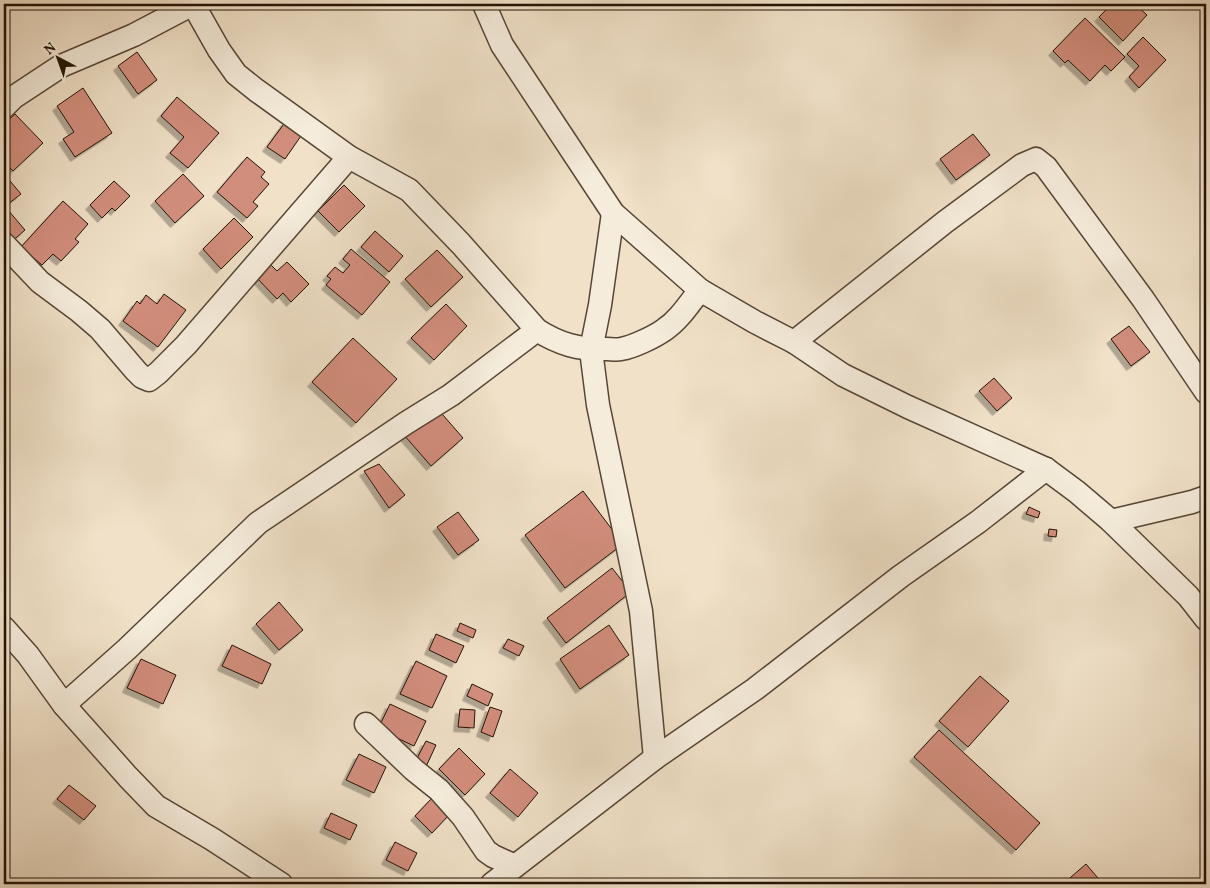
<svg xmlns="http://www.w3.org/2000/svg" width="1210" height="888" font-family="Vollkorn,serif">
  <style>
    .building { fill: #d28e7d; stroke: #231305; filter: url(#shadow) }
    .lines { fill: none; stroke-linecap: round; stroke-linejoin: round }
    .minor-casing { stroke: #564636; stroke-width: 25 }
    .minor { stroke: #f5ecdb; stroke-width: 22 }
  </style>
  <defs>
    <filter id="shadow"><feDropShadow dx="-4.5" dy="4.5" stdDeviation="0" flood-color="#0004"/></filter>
  </defs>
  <rect width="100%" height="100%" fill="#f0e1c8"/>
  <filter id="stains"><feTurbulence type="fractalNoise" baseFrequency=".004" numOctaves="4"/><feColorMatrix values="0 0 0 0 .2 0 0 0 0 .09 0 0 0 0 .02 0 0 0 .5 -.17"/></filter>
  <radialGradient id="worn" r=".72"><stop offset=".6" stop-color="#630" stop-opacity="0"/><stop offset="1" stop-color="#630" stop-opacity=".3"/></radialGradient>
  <!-- building -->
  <g class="building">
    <polygon points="1112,4 1135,4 1147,15 1123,41 1099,17"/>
    <polygon points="1085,18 1125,57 1111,71 1105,65 1090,81 1068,60 1065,63 1053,51"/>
    <polygon points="1143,37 1166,60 1139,88 1129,77 1139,66 1127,54"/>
    <polygon points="137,52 157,80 138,94 118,66"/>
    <polygon points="83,88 112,133 75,157 63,139 74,132 57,106"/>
    <polygon points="177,97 219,133 188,168 170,153 184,137 161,116"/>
    <polygon points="15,114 43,143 13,171 4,162 4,124"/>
    <polygon points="286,121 303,133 285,159 267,147"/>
    <polygon points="973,134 990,155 956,180 940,159"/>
    <polygon points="247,157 265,172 261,177 269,184 253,202 258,206 247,218 217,192"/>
    <polygon points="183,174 204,196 175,223 155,201"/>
    <polygon points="5,175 21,194 4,207 4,176"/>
    <polygon points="114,181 130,196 115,211 112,208 102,218 90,205"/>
    <polygon points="344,185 365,206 339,232 318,211"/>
    <polygon points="63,201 88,224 75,239 79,242 61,261 53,254 42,265 21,247"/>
    <polygon points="8,210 25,230 9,244 4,238 4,213"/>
    <polygon points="234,218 253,237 221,269 203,249"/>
    <polygon points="375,231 403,256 389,272 361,247"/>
    <polygon points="351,249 390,282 362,315 326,285 331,279 327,276 335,267 343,273 350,265 343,259"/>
    <polygon points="437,250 463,277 431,307 405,279"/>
    <polygon points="268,262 277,271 287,262 309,284 291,302 283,293 277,299 254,275"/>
    <polygon points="164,294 186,310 158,347 123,321 137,301 140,304 146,295 157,304"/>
    <polygon points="446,304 467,326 434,360 411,338"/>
    <polygon points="1129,326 1150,352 1131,366 1111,339"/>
    <polygon points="353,338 397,379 356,423 312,382"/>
    <polygon points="994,378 1012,398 997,411 979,391"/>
    <polygon points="436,407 463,438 431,466 404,435"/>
    <polygon points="379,464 405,495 389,508 364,471"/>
    <polygon points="583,491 623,544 565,588 525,535"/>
    <polygon points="1029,507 1040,512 1038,518 1026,514"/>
    <polygon points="458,512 479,540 458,555 437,527"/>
    <polygon points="1049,529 1057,530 1056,537 1048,536"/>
    <polygon points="612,568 631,592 566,643 547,618"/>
    <polygon points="279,602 303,630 279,650 256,624"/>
    <polygon points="460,623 476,630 473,638 457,631"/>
    <polygon points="609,625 629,655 580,689 560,659"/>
    <polygon points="436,634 464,646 456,663 429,650"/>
    <polygon points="508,639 524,646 519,656 503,648"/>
    <polygon points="232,645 271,664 262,684 222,666"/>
    <polygon points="141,659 176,675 163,704 127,688"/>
    <polygon points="416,661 447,676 432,708 400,694"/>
    <polygon points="980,676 1009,701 968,747 939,721"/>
    <polygon points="472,684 493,694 488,706 467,696"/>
    <polygon points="390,704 426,721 414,746 378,729"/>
    <polygon points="490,707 502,711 493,737 481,732"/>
    <polygon points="460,709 475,710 474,728 458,727"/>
    <polygon points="939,730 1040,823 1016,850 914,757"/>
    <polygon points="426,741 436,745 424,771 413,766"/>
    <polygon points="459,748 485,774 465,795 439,769"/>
    <polygon points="359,754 386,767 374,793 346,780"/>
    <polygon points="510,769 538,793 518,817 490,793"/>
    <polygon points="69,785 96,806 84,820 57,799"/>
    <polygon points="433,797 450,814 432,833 415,816"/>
    <polygon points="331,813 357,825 350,840 324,828"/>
    <polygon points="395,842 417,853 408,871 386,860"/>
    <polygon points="1086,864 1103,884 1063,884"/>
  </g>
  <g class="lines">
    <!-- minor casing -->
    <g class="minor-casing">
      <g id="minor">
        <path d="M193,4L219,50L236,74L256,90L349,157L409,190L461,244L537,330C559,344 579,350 606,349C611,349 616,350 621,349C633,347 654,337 664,330C679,320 689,304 700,290"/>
        <polyline points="484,4 502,45 613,213 700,290 755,322 794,342 843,375 908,407 1046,469 1077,492 1111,521 1188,596 1206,619"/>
        <polyline points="4,107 14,97 61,66 134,35 193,4"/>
        <polyline points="613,213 600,305 591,350 598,405 641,611 655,758"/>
        <polyline points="4,244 40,282 79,311 100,329 136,371 142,377 149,380 158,373 186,345 349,157"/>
        <polyline points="794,342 945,222 1022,165 1036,159 1046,167 1143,299 1206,392"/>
        <polyline points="1111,521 1192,502 1206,497"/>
        <polyline points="4,628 28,655 64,705 128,777 156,806 212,839 281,884"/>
        <polyline points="64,705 127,649 258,523 406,423 451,395 537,330"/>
        <polyline points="366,724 414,770 439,790 463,817 486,851 493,856 515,866"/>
        <polyline points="492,884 655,758 755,689 901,576 978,522 1046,469"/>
      </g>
    </g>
    <!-- minor -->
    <use href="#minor" class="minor"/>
  </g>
  <!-- margin -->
  <rect width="1210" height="888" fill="none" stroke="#f0e1c8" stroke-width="20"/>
  <rect x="5" y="5" width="1200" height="878" fill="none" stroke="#231305" stroke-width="2.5"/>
  <rect x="10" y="10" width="1190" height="868" fill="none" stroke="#231305"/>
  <!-- north arrow -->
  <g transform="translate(58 58) rotate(319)" stroke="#f5ecdb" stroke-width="4" paint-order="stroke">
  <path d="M0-4L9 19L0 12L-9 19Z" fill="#231305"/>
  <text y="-8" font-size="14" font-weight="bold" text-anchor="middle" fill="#231305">N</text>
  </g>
  <rect width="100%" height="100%" filter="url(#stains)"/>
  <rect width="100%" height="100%" fill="url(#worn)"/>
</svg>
